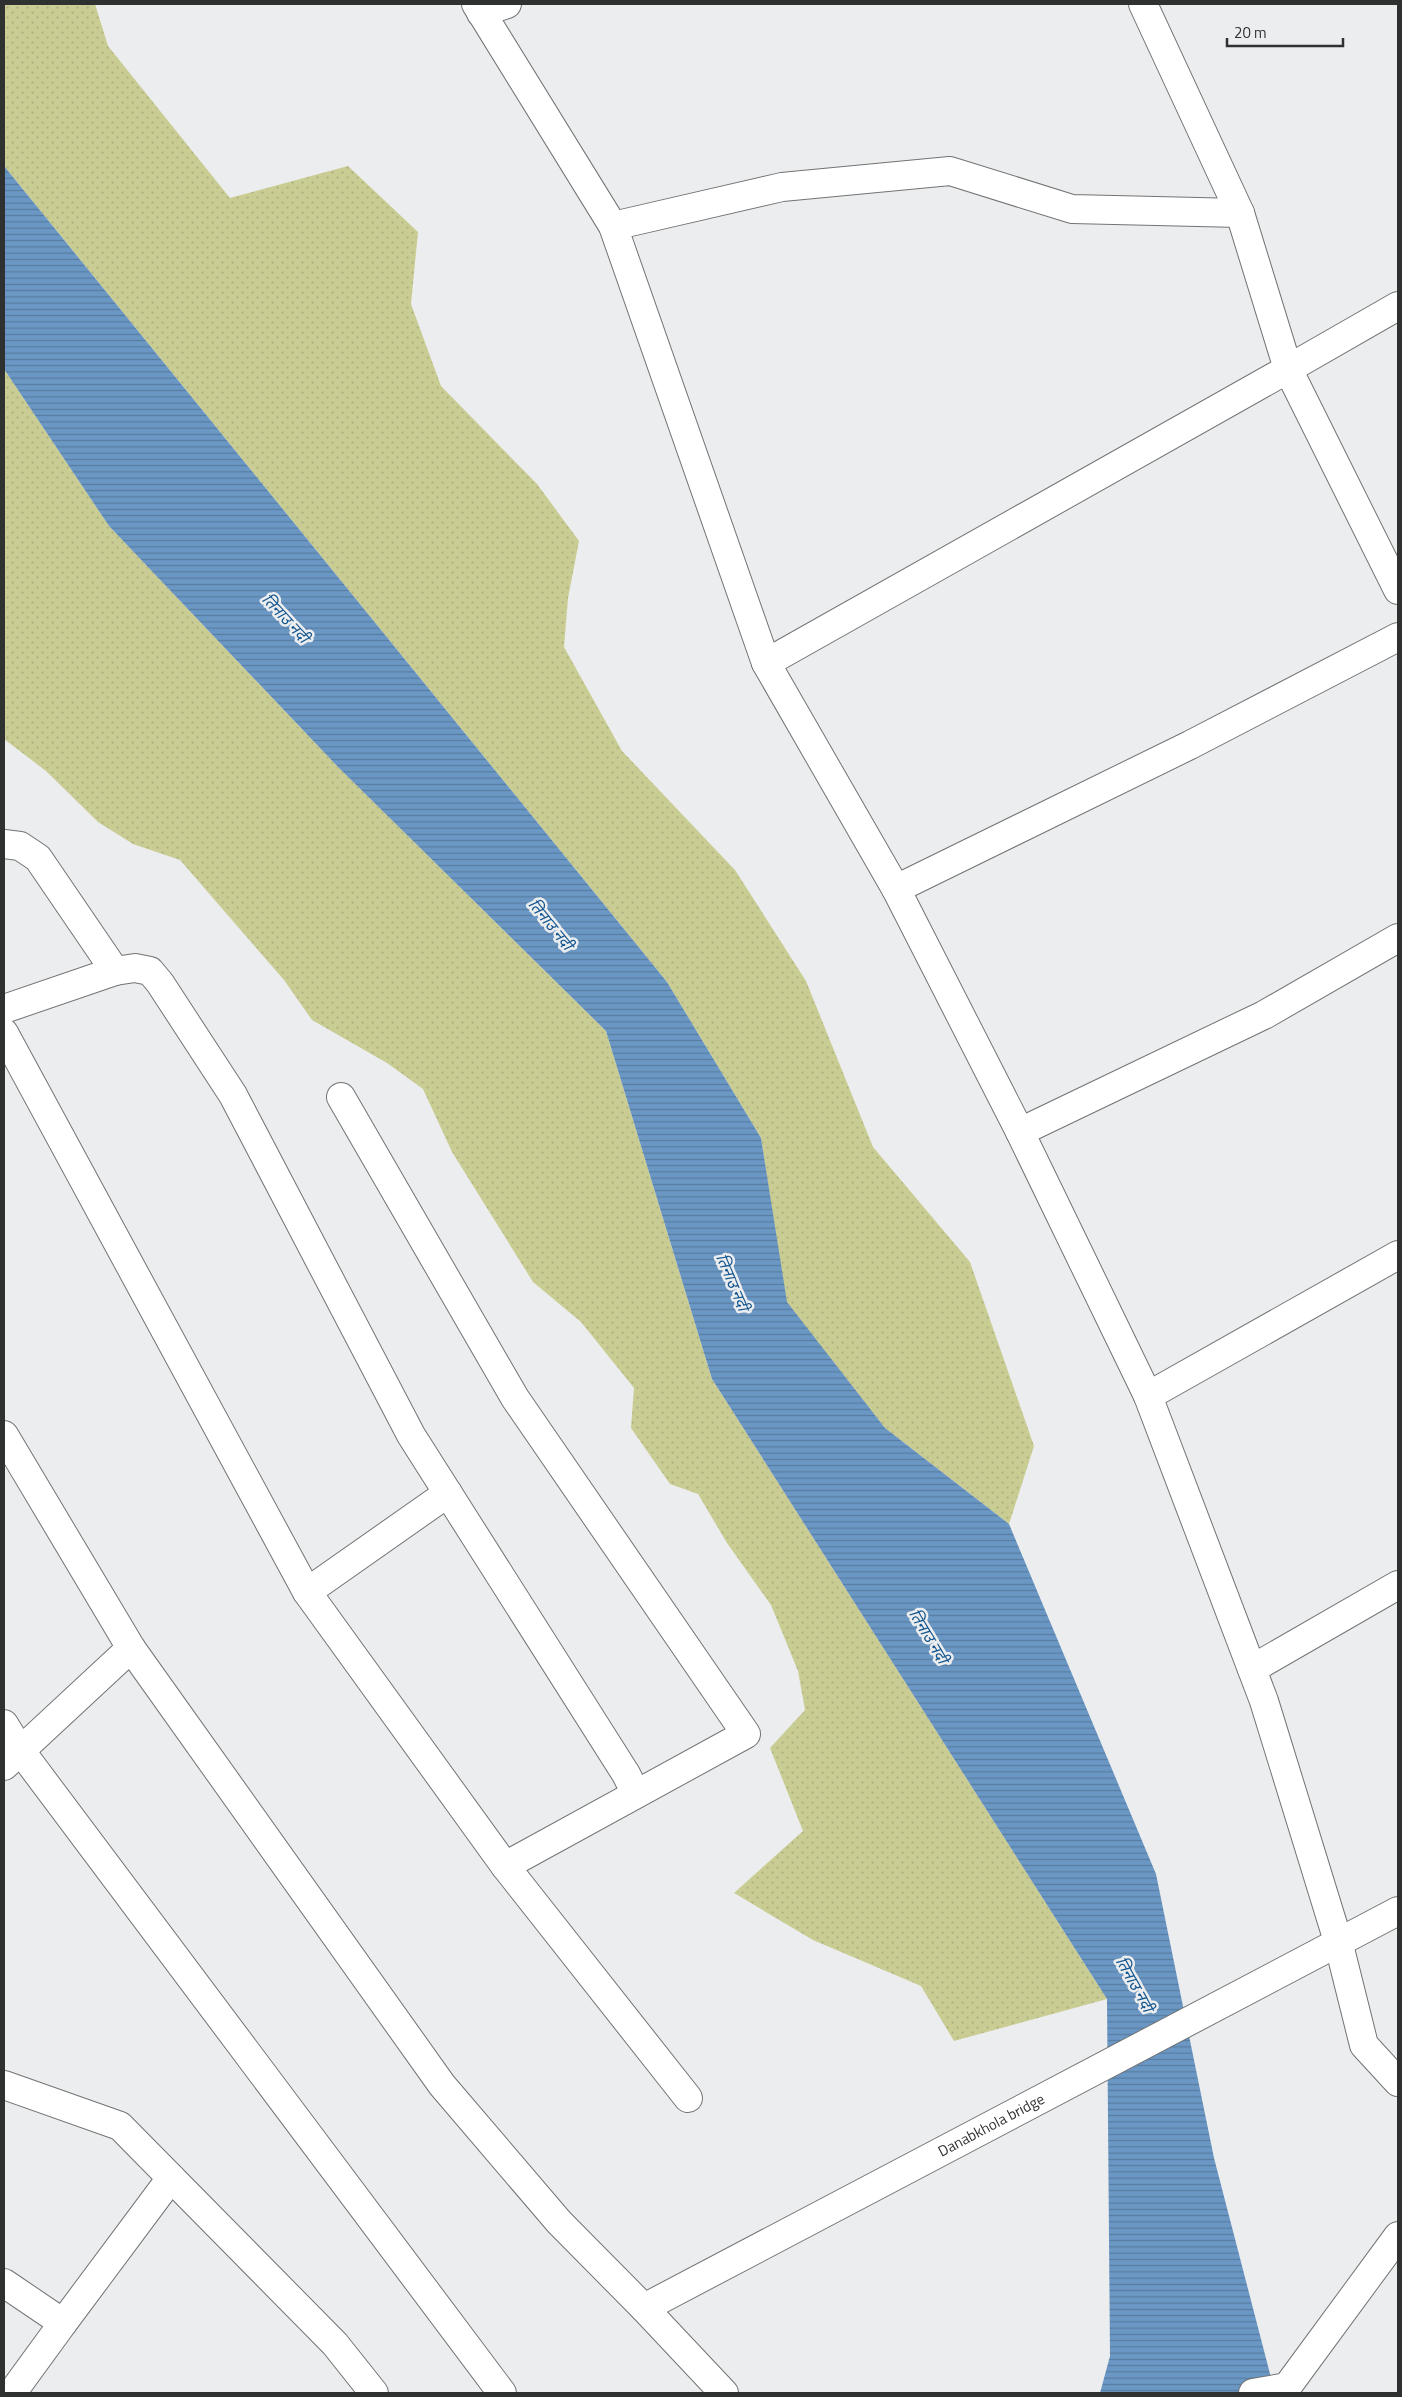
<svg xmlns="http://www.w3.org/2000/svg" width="1402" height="2397" font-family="'Titillium Web','Noto Sans Devanagari',sans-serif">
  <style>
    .grass { fill: url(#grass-dots) }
    .water { fill: url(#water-rules) }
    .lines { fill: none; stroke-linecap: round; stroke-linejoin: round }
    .minor-casing { stroke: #727374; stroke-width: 30 }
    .major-casing { stroke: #727374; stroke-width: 30 }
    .minor { stroke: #fff; stroke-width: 28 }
    .major { stroke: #fff; stroke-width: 28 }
    .labels { text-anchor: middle; stroke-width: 5; stroke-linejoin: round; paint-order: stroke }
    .street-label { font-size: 15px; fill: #2f3030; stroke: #ecedee }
    .water-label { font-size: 16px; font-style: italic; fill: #13558f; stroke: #ecedee }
  </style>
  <defs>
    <pattern id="grass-dots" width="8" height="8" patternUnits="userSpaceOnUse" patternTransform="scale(1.25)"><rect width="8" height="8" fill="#cacd93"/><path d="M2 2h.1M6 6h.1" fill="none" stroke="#aeb07f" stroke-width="1.8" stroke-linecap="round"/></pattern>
    <pattern id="water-rules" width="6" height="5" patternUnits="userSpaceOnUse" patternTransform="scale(1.25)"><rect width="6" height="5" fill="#6b97c5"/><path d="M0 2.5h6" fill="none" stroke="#587ca0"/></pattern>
  </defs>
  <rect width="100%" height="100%" fill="#ecedee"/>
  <!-- grass -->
  <g class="grass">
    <polygon points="4,4 95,4 108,46 230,198 348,166 418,232 411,304 441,386 537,484 579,541 568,598 564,647 622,751 735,870 806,981 873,1147 970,1262 1034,1446 1009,1524 885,1428 786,1302 761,1138 667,982 4,166"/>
    <polygon points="4,369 109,526 339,768 606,1031 712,1379 1107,1999 954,2041 921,1986 813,1940 734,1893 803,1831 770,1748 805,1710 798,1671 771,1605 727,1543 698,1494 670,1484 631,1428 634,1388 581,1322 533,1282 452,1152 423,1089 387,1063 312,1020 284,980 180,860 133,844 98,822 46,771 4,739"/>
  </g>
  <!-- water -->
  <polygon class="water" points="4,166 667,982 761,1138 787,1302 885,1428 1009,1524 1156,1874 1214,2158 1275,2393 1100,2393 1110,2356 1107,1999 712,1379 606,1031 339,768 109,526 4,369"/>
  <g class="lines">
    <!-- minor casing -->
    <g class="minor-casing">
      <g id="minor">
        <polyline points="476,4 613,226 766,663 896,889 1020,1132 1148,1396 1264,1701 1338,1941 1364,2045 1398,2082"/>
        <polyline points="481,13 507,4"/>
        <polyline points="613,226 782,187 950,171 1072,209 1240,213"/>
        <polyline points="1398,306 1288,369 1398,590"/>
        <polyline points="766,663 1288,369 1240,213 1143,4"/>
        <polyline points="4,844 20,846 38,858 115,971 135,968 150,971 160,983 233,1095 411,1435 626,1774 636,1794"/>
        <polyline points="896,889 1190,745 1398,637"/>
        <polyline points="4,1009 115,971"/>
        <polyline points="4,1033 307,1592 505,1866 688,2098"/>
        <polyline points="341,1097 515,1398 746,1734 505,1866"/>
        <polyline points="1020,1132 1264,1015 1398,938"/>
        <polyline points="1148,1396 1398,1255"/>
        <polyline points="307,1592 448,1493"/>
        <polyline points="1252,1669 1398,1585"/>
        <polyline points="4,1724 20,1750 502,2393"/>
        <polyline points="4,1766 131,1648"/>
        <polyline points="4,2085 120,2126 335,2344 374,2393"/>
        <polyline points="4,2283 63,2323 171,2178"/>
        <polyline points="644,2308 724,2393"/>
        <polyline points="12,2393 63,2323"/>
        <polyline points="1253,2393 1287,2387 1398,2236"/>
      </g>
    </g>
    <!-- major casing -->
    <g class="major-casing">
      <g id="major">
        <path id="s1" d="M4,1435L131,1648L442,2085L559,2222L644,2308L1398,1911"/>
      </g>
    </g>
    <!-- minor -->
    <use href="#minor" class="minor"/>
    <!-- major -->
    <use href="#major" class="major"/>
  </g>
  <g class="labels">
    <!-- street labels -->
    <g class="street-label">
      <text dy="5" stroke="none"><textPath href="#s1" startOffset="1478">Danabkhola bridge</textPath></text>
    </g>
    <!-- water labels -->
    <g class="water-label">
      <text transform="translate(286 618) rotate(47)" y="6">तिनाउ नदी</text>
      <text transform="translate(551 924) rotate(51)" y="6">तिनाउ नदी</text>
      <text transform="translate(733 1282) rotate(67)" y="6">तिनाउ नदी</text>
      <text transform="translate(929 1636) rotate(59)" y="6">तिनाउ नदी</text>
      <text transform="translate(1135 1984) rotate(61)" y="6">तिनाउ नदी</text>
    </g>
  </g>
  <!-- border -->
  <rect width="1402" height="2397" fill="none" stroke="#2f3030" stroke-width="10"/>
  <!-- scale -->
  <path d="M1227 38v8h116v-8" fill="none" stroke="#2f3030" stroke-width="2.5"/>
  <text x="1234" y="38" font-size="15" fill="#2f3030" stroke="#ecedee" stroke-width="4" paint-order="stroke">20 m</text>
</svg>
